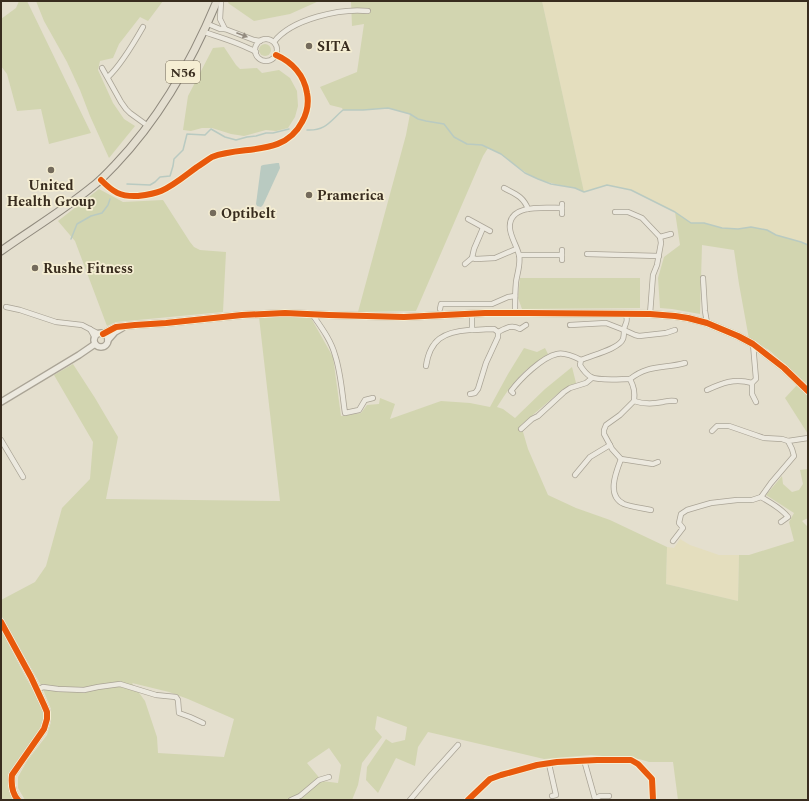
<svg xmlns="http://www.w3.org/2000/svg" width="809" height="801" font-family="Spectral,serif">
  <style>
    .farmland { fill: #e4debe }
    .green { fill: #d2d5b0; fill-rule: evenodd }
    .water { fill: #b9cac1 }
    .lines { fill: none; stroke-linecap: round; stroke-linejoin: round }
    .stream { stroke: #b9cac1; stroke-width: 1.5 }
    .minor-casing { stroke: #aaa496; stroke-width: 6 }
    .tertiary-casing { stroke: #aaa496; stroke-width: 8 }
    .primary-casing { stroke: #8f897d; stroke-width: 9 }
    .minor { stroke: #ece9df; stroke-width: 4.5 }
    .tertiary { stroke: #ece9df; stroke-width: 5.5 }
    .primary { stroke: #e4dfd1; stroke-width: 7 }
    .cycleway-casing { stroke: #f5eed3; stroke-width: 8 }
    .cycleway { stroke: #e8590c; stroke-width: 6 }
    .oneway { fill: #928a7e }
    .poi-dot { fill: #746b5c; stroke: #f5eed3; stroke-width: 1.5 }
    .labels { text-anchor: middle; stroke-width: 3.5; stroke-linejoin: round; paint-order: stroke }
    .shield { fill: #f5eed3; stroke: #716654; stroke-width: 1 }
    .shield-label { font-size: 13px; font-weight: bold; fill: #382c1e }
    .poi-label { font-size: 14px; font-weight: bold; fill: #382c1e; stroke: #f5eed3; text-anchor: start }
  </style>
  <rect width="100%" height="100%" fill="#e4dfce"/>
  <!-- farmland -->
  <g class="farmland">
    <polygon points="542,1 808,1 808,245 801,242 776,235 767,230 751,227 738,229 722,228 704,223 691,223 675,212 631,190 607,185 584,192"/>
    <polygon points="680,539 690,545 719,555 739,555 738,601 666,584 667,547 674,548"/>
  </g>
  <!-- green -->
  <g class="green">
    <polygon points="19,1 27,1 91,133 49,144 41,109 17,111 7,74 1,66 1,19 16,8"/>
    <polygon points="36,1 163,1 148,21 140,17 119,44 113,58 100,61 98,70 113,103 124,119 135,126 109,158 90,116 80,90 67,62 44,21"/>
    <polygon points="229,1 319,1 290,14 254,21 228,3"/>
    <path d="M351,1H542L584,192C569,185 553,185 538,179C524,173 514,164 502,155C498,152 492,150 488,148L483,156L416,311L358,312L406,135L410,114L388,108L363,110H343L342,108L330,105L320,87L357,72L364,24L352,26Z"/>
    <circle cx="265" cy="50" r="6"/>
    <polygon points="224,47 236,65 240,69 257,68 262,73 279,70 290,78 297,91 298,106 295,117 288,128 276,131 266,130 244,136 231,134 212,128 202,128 191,131 183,130 188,96 213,48"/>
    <polygon points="99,189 123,202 163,200 190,242 194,247 200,250 226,252 223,312 116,322 107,326 75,241 58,221"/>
    <polygon points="675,212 691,223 704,223 722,228 738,229 751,227 767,230 776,235 801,242 808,245 808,385 769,350 749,339 739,284 734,250 702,245 700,314 672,309 660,308 658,278 664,257 680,245"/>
    <polygon points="520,278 640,278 640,308 522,309 518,298"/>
    <path d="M279,316L311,318L333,357L341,416L361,413L367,405L379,404L380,398L395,404L390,419L441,401L470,403L490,407L508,374L524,348L537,352L545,348L548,354C538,361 528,367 520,376C511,385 504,396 497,407L503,409L515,418L545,389L572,367L576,383L562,390L521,425L528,449L548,495L576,508L610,520L667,547L666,584L738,601L739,555H749L794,541L789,522L794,513L766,495L782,476L783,484L792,492L799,490L803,484L800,470L808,469V518L802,521L808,527V800H678L673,762H649L639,759L591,755L544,759L428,732L418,747L415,766L396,758L378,793L366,780L367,767L386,739L392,743L405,740L407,727L377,716L375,729L382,737L362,763L358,785L352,800H25L18,788V777L27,761L47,735L51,722V709L42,687L1,615V600L35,582L46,566L62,508L90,479L93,442L54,375L73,364L95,398L118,437L106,499L280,501L259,317ZM132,683L169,692L188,699L234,719L224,757L158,753L157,737L145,701ZM329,748L341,765L338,783L322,781L307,763Z"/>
    <polygon points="798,384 808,394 808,434 785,398"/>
    <path d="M1,630C9,645 17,661 25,676C30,685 41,704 43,713C47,745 0,764 14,800H1Z"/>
  </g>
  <!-- water -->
  <polygon class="water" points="277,163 279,163 280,168 263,205 261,207 257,206 256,204 261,166 263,165"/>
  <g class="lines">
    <!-- stream -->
    <g class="stream">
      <path d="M307,130C326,131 330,121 343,110H363L388,108L410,114L418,119L426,121L444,124L454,137L467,144L482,145L501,154L525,173L538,179L551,184L575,188L584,192L607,185L631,190L675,212L691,223H704L722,228L738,229L751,227L767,230L776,235L801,242L808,245"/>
      <polyline points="127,184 150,185 155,182 160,177 170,176 173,166 174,159 183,150 187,134 205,135 211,129 225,137 236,140 247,137 256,136 266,133 273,133 289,129"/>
      <polyline points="71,239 77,224 91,216 102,213 108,205 110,199"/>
    </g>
    <!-- minor casing -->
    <g class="minor-casing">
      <g id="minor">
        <polyline points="221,1 220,19 225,29"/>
        <polyline points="208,24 220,29 225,29 254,40 260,41"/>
        <path d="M204,32C222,38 240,43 256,52"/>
        <circle cx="266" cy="50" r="11"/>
        <path d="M274,42C291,19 341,8 368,11"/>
        <polyline points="102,68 121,102 126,109 130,113 148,126"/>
        <path d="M108,77C120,66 135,41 143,27"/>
        <path d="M101,180C113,192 120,197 138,196C146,195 154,194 161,191C173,186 186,175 197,167C202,164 207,160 212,157C243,145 284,157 302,122C307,113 309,103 307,93C304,75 292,62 276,55"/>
        <path d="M504,188C515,194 523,196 528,209"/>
        <polyline points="615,212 628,212 642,218 660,237 661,243 657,265 653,275 650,314"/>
        <polyline points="562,214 562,204"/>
        <polyline points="468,219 490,231"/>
        <polyline points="660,237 671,234"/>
        <polyline points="587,254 659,256"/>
        <polyline points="519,255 562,255"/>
        <polyline points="472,258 476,259 495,258 516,249"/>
        <polyline points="562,260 562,250"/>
        <polyline points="465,264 472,258 474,249 483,228"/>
        <polyline points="703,278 705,311 707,323"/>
        <polyline points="6,307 20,310 56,322 82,325 99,334"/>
        <polyline points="440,309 441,304 492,304 508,297 515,296"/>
        <path d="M515,313C515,303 515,293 516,282C517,274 521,264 519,255C517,246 511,238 510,229C507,203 546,208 562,208"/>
        <path d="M312,314C321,327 331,340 335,355C341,373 342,393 345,413L359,410L365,400L373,398"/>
        <path d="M626,314C628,323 626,321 624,329C624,332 624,336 623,339C619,349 592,355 581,360L580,365C583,370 586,374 591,377C599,381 620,379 630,379"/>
        <polyline points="570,325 606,323 624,330 635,335 639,336 666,333 675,330"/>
        <polyline points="90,329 95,338"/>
        <polyline points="472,330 472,314"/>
        <path d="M498,332C506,328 512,324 520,329L526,325"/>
        <path d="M426,366C430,339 444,332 469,330C478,330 486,329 494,329L498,332V337L486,363L478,389L475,393L470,394"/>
        <polyline points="752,383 752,394 756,402"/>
        <path d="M707,390C722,383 734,378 752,383L756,379L753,344"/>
        <path d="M513,393L511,391C520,379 542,357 557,354C565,352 575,357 581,360"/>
        <path d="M634,401C635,392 634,387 630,379C649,364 664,369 685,363"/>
        <polyline points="521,429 532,419 538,416 564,392 570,388 586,383 592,378"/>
        <polyline points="712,431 717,426 729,426 755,435 764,438 782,439 788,441"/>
        <polyline points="1,440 23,477"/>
        <path d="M610,445L604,434V430L606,425L620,415L634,401C643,404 653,404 663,402C668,401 670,400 675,401"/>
        <polyline points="575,475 590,457 610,445 612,449 621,459"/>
        <path d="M761,497C771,503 781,508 788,517L781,522"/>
        <path d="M651,510C642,508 632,507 624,504C606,496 616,472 621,459L653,464L658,462"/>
        <polyline points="673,541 683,528 679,523 681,514 687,510 711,503 737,500 752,500 761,497 771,483 794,456 792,449 788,441 808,438"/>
        <polyline points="37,690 43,687 58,689 84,690 98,687 120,684 156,695 176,697 178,700 179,713 190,717 203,723"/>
        <polyline points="584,760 595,799 600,796 609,796"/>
        <polyline points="549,764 556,795 552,796"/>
        <polyline points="291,800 300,796 319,780 329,777"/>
        <polyline points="410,800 431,775 458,745"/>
        <polyline points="468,800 490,779 501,775 537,765 557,762 597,760 631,760 638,764 652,779 653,800"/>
      </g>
    </g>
    <!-- tertiary casing -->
    <g class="tertiary-casing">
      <g id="tertiary">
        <circle cx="101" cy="340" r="7"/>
        <polyline points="103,334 116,327 135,325 166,323 242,315 285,313 329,315 404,317 485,313 527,313 650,314 675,316 688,318 707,323 738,336 753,344 784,368 808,391"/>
        <polyline points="108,340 115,332 122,328"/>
        <polyline points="1,402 79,355 95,344"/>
        <path d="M1,622L31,677L44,705L47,712V719L44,729L12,775C11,784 12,793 18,800"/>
      </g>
    </g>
    <!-- primary casing -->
    <g class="primary-casing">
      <path id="primary" d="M1,251C32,229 64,210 93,186C101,180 108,172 115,165C160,118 192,61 217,1"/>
    </g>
    <!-- minor -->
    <use href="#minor" class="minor"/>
    <!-- tertiary -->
    <use href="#tertiary" class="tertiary"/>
    <!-- primary -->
    <use href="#primary" class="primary"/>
    <!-- cycleway casing -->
    <g class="cycleway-casing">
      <g id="cycleway">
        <path d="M101,180C113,192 120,197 138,196C146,195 154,194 161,191C173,186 186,175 197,167C202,164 207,160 212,157C243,145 284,157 302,122C307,113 309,103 307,93C304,75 292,62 276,55"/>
        <polyline points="103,334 116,327 135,325 166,323 242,315 285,313 329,315 404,317 485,313 527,313 650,314 675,316 688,318 707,323 738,336 753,344 784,368 808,391"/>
        <path d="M1,622L31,677L44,705L47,712V719L44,729L12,775C11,784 12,793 18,800"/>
        <polyline points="468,800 490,779 501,775 537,765 557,762 597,760 631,760 638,764 652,779 653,800"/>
      </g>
    </g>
    <!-- cycleway -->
    <use href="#cycleway" class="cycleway"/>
  </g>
  <!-- one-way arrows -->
  <defs><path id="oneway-solid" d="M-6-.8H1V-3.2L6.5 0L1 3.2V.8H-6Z"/></defs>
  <use class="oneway" href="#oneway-solid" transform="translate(242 35) rotate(21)"/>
  <!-- markers -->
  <g class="poi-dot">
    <circle cx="309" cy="46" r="4"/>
    <circle cx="51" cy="170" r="4"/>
    <circle cx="309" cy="195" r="4"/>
    <circle cx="213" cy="213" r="4"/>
    <circle cx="35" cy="268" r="4"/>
  </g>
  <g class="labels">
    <!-- shield labels -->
    <rect class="shield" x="166" y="61" width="34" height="22" rx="3"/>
    <g class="shield-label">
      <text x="183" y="77">N56</text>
    </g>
    <!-- poi labels -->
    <g class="poi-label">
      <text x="317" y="51">SITA</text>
      <text x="51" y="190" text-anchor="middle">United<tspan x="51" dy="16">Health Group</tspan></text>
      <text x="317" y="200">Pramerica</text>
      <text x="221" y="218">Optibelt</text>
      <text x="43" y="273">Rushe Fitness</text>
    </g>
  </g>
  <!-- border -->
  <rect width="809" height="801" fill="none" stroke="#382c1e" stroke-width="4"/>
</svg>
